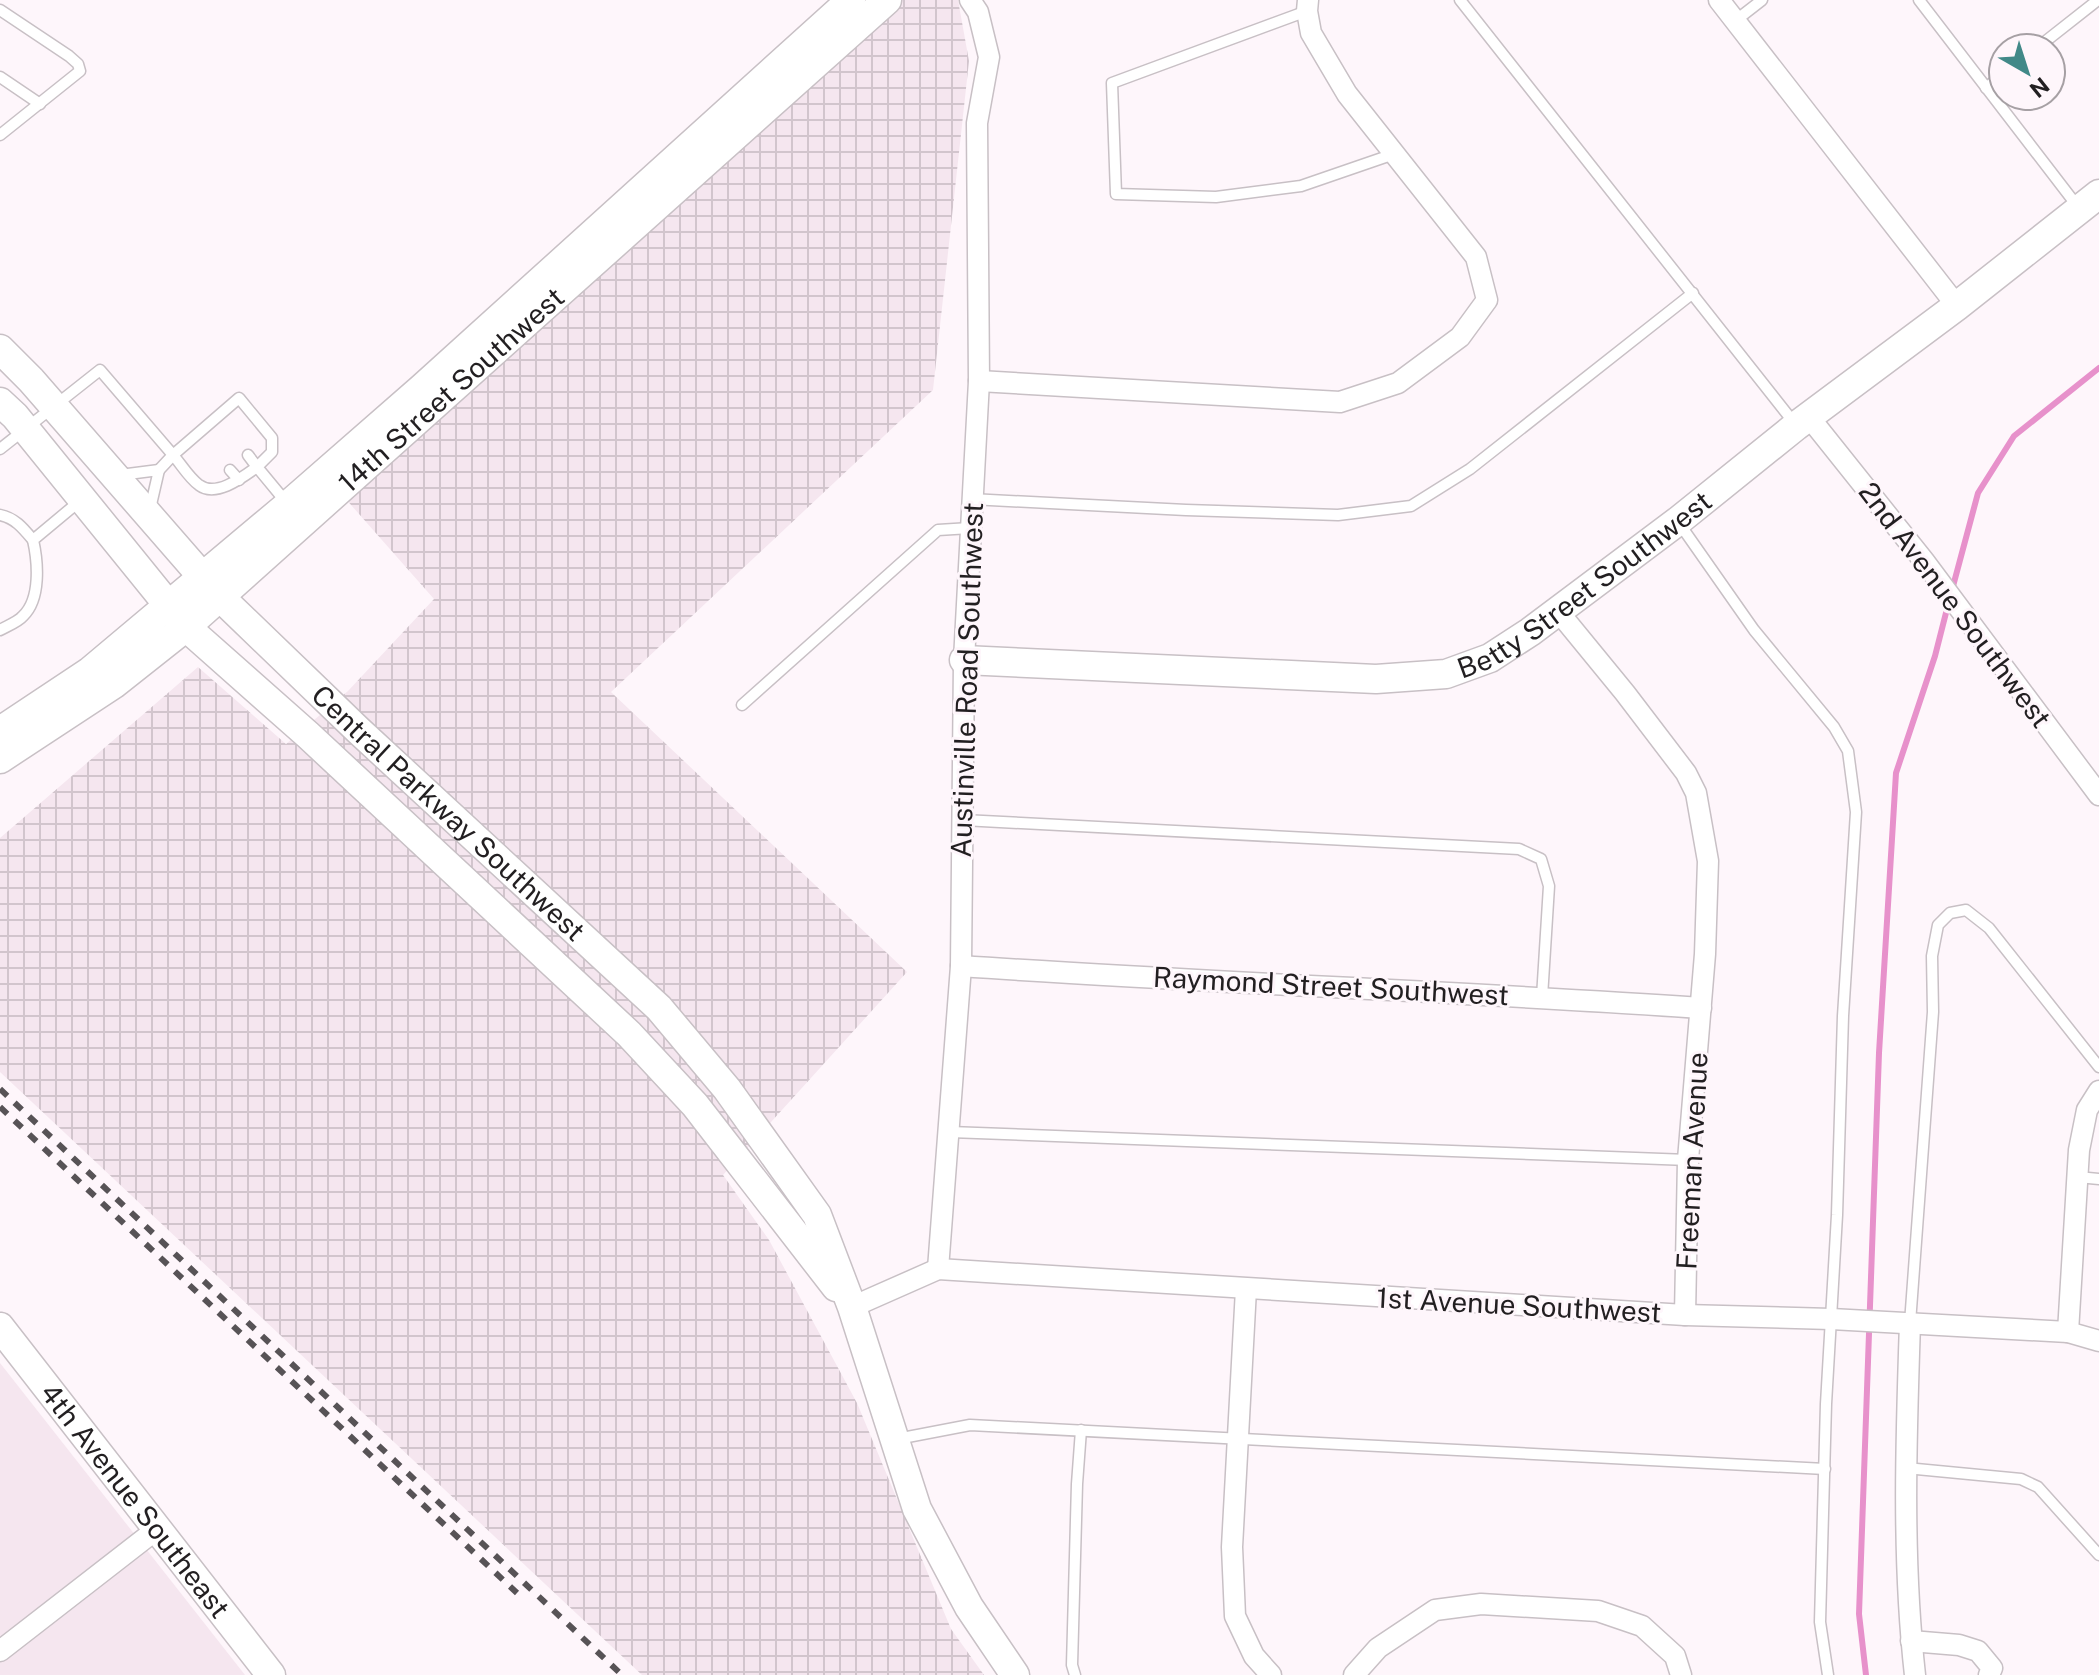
<svg xmlns="http://www.w3.org/2000/svg" width="2099" height="1675" font-family="'Public Sans',sans-serif">
  <style>
    .built { fill: #f5e6ef }
    .industrial { fill: url(#industrial-grid) }
    .lines { fill: none; stroke-linecap: round; stroke-linejoin: round }
    .stream { stroke: #e791cb; stroke-width: 6 }
    .lane-casing { stroke: #c8c0c5; stroke-width: 13 }
    .street-casing { stroke: #c8c0c5; stroke-width: 23 }
    .secondary-casing { stroke: #c8c0c5; stroke-width: 31 }
    .lane { stroke: #fff; stroke-width: 10 }
    .street { stroke: #fff; stroke-width: 20 }
    .secondary { stroke: #fff; stroke-width: 28 }
    .rail { stroke: #575356; stroke-width: 6; stroke-dasharray: 10 10; stroke-linecap: butt }
    .labels { text-anchor: middle; stroke-width: 6; stroke-linejoin: round; paint-order: stroke }
    .street-label { font-size: 28px; fill: #221f21; stroke: #fef6fb }
  </style>
  <defs>
    <pattern id="industrial-grid" width="8" height="8" patternUnits="userSpaceOnUse" patternTransform="scale(2)"><rect width="8" height="8" fill="#f5e6ef"/><path d="M0 4h8M4 0v8" fill="none" stroke="#d2c5cd"/></pattern>
  </defs>
  <rect width="100%" height="100%" fill="#fef6fb"/>
  <!-- built -->
  <polygon class="built" points="0,1363 245,1675 0,1675"/>
  <!-- industrial -->
  <polygon class="industrial" points="901,0 958,0 969,61 933,390 611,692 907,972 723,1175 769,1240 857,1403 951,1629 984,1675 642,1675 0,1072 0,838 198,667 286,744 348,691 434,599 344,497"/>
  <g class="lines">
    <!-- stream -->
    <g class="stream">
      <polyline points="1952,590 1978,493 2014,436 2099,368"/>
      <polyline points="1866,1675 1859,1614 1879,1053 1896,773 1935,656 1949,601"/>
    </g>
    <!-- lane casing -->
    <g class="lane-casing">
      <g id="lane">
        <polyline points="1460,0 1795,424"/>
        <polyline points="1919,0 2078,207"/>
        <polyline points="0,10 69,56 78,64 80,71 0,135"/>
        <polyline points="1307,11 1112,83 1116,194 1216,197 1301,186 1394,154"/>
        <polyline points="1735,21 1762,0"/>
        <polyline points="2037,48 2098,0"/>
        <polyline points="0,77 40,104"/>
        <polyline points="1986,88 2003,74"/>
        <polyline points="0,449 100,370 173,455 239,398 272,438 272,452 257,467 286,502"/>
        <path d="M159,470L173,455C181,464 189,478 199,485C216,498 243,477 257,467L248,455"/>
        <polyline points="230,470 239,480"/>
        <polyline points="120,475 159,470 150,509"/>
        <polyline points="971,499 1186,510 1338,515 1411,506 1470,469 1693,293"/>
        <path d="M0,515C15,518 23,528 33,540"/>
        <polyline points="1679,523 1754,630 1834,727 1848,751 1856,812 1843,1016 1837,1215 1826,1404 1820,1622 1828,1675"/>
        <path d="M0,630C7,626 18,622 23,616C41,599 38,562 33,540L81,500"/>
        <polyline points="742,705 938,530 970,528"/>
        <polyline points="963,820 1519,849 1541,859 1549,886 1542,997"/>
        <polyline points="950,1132 1688,1160"/>
        <polyline points="2078,1177 2099,1179"/>
        <polyline points="1910,1323 1933,1012 1932,956 1938,925 1950,913 1966,910 1989,928 2099,1067"/>
        <polyline points="897,1439 970,1425 1825,1469"/>
        <polyline points="1906,1468 2021,1479 2038,1487 2099,1555"/>
        <polyline points="1075,1675 1072,1665 1077,1484 1081,1430"/>
      </g>
    </g>
    <!-- street casing -->
    <g class="street-casing">
      <g id="street">
        <polyline points="1719,0 1957,306"/>
        <polyline points="979,381 1340,402 1398,383 1460,337 1487,300 1476,257 1347,94 1311,33 1307,11 1308,0"/>
        <polyline points="1809,417 1924,561 2099,795"/>
        <polyline points="1557,610 1625,693 1686,773 1696,793 1708,861 1705,954 1688,1160 1685,1315"/>
        <path d="M961,966C1207,983 1454,991 1701,1008"/>
        <polyline points="938,1269 961,966 964,660 979,381 977,123 989,57 978,12 970,0"/>
        <polyline points="1246,1289 1232,1547 1235,1616 1254,1656 1271,1675"/>
        <polyline points="852,1307 938,1269 1685,1315 1831,1319 2068,1332 2099,1341"/>
        <path d="M1910,1323C1906,1440 1902,1559 1915,1675"/>
        <polyline points="2068,1332 2079,1150 2087,1110 2099,1091"/>
        <polyline points="1911,1641 1959,1645 1978,1651 1992,1668 1989,1675"/>
        <polyline points="0,1651 157,1529"/>
        <polyline points="1354,1675 1378,1648 1435,1610 1481,1604 1598,1611 1642,1626 1675,1656 1681,1675"/>
      </g>
    </g>
    <!-- secondary casing -->
    <g class="secondary-casing">
      <g id="secondary">
        <path id="s1" d="M0,349L31,380L220,597L358,730L659,1008L727,1089L817,1215L852,1307L917,1509L969,1607L1015,1675"/>
        <polyline points="0,402 15,416 186,627 308,735 629,1034 695,1105 836,1287"/>
        <path id="s2" d="M964,660L1376,679L1446,674L1490,658L1530,632L1678,521L1796,426L1957,306L2099,194"/>
        <polyline points="0,731 89,672 288,505 422,388 851,0"/>
        <path id="s3" d="M0,759L114,684L186,627L887,0"/>
        <path id="s4" d="M0,1327L271,1675"/>
      </g>
    </g>
    <!-- lane -->
    <use href="#lane" class="lane"/>
    <!-- street -->
    <use href="#street" class="street"/>
    <!-- secondary -->
    <use href="#secondary" class="secondary"/>
    <!-- rail -->
    <g class="rail">
      <polyline points="0,1089 622,1675"/>
      <polyline points="0,1107 517,1593"/>
    </g>
  </g>
  <g class="labels">
    <!-- street labels -->
    <g class="street-label">
      <text dy="10" stroke="none"><textPath href="#s3" startOffset="584">14th Street Southwest</textPath></text>
      <text dy="10" stroke="none"><textPath href="#s2" startOffset="648">Betty Street Southwest</textPath></text>
      <text transform="translate(1955 605) rotate(53)" y="10">2nd Avenue Southwest</text>
      <text transform="translate(967 680) rotate(-88)" y="10">Austinville Road Southwest</text>
      <text dy="10" stroke="none"><textPath href="#s1" startOffset="646">Central Parkway Southwest</textPath></text>
      <text transform="translate(1331 986) rotate(3)" y="10">Raymond Street Southwest</text>
      <text transform="translate(1692 1161) rotate(-87)" y="10">Freeman Avenue</text>
      <text transform="translate(1519 1305) rotate(3)" y="10">1st Avenue Southwest</text>
      <text dy="10" stroke="none"><textPath href="#s4" startOffset="220">4th Avenue Southeast</textPath></text>
    </g>
  </g>
  <!-- north arrow -->
  <g transform="translate(2027 72) rotate(141)"><circle r="38" fill="#fef6fb" stroke="#a6a0a4" stroke-width="2"/>
  <path d="M0-6L14 30L0 20L-14 30Z" fill="#418988"/>
  <text y="-12" font-size="22" font-weight="bold" text-anchor="middle" fill="#221f21">N</text>
  </g>
</svg>
